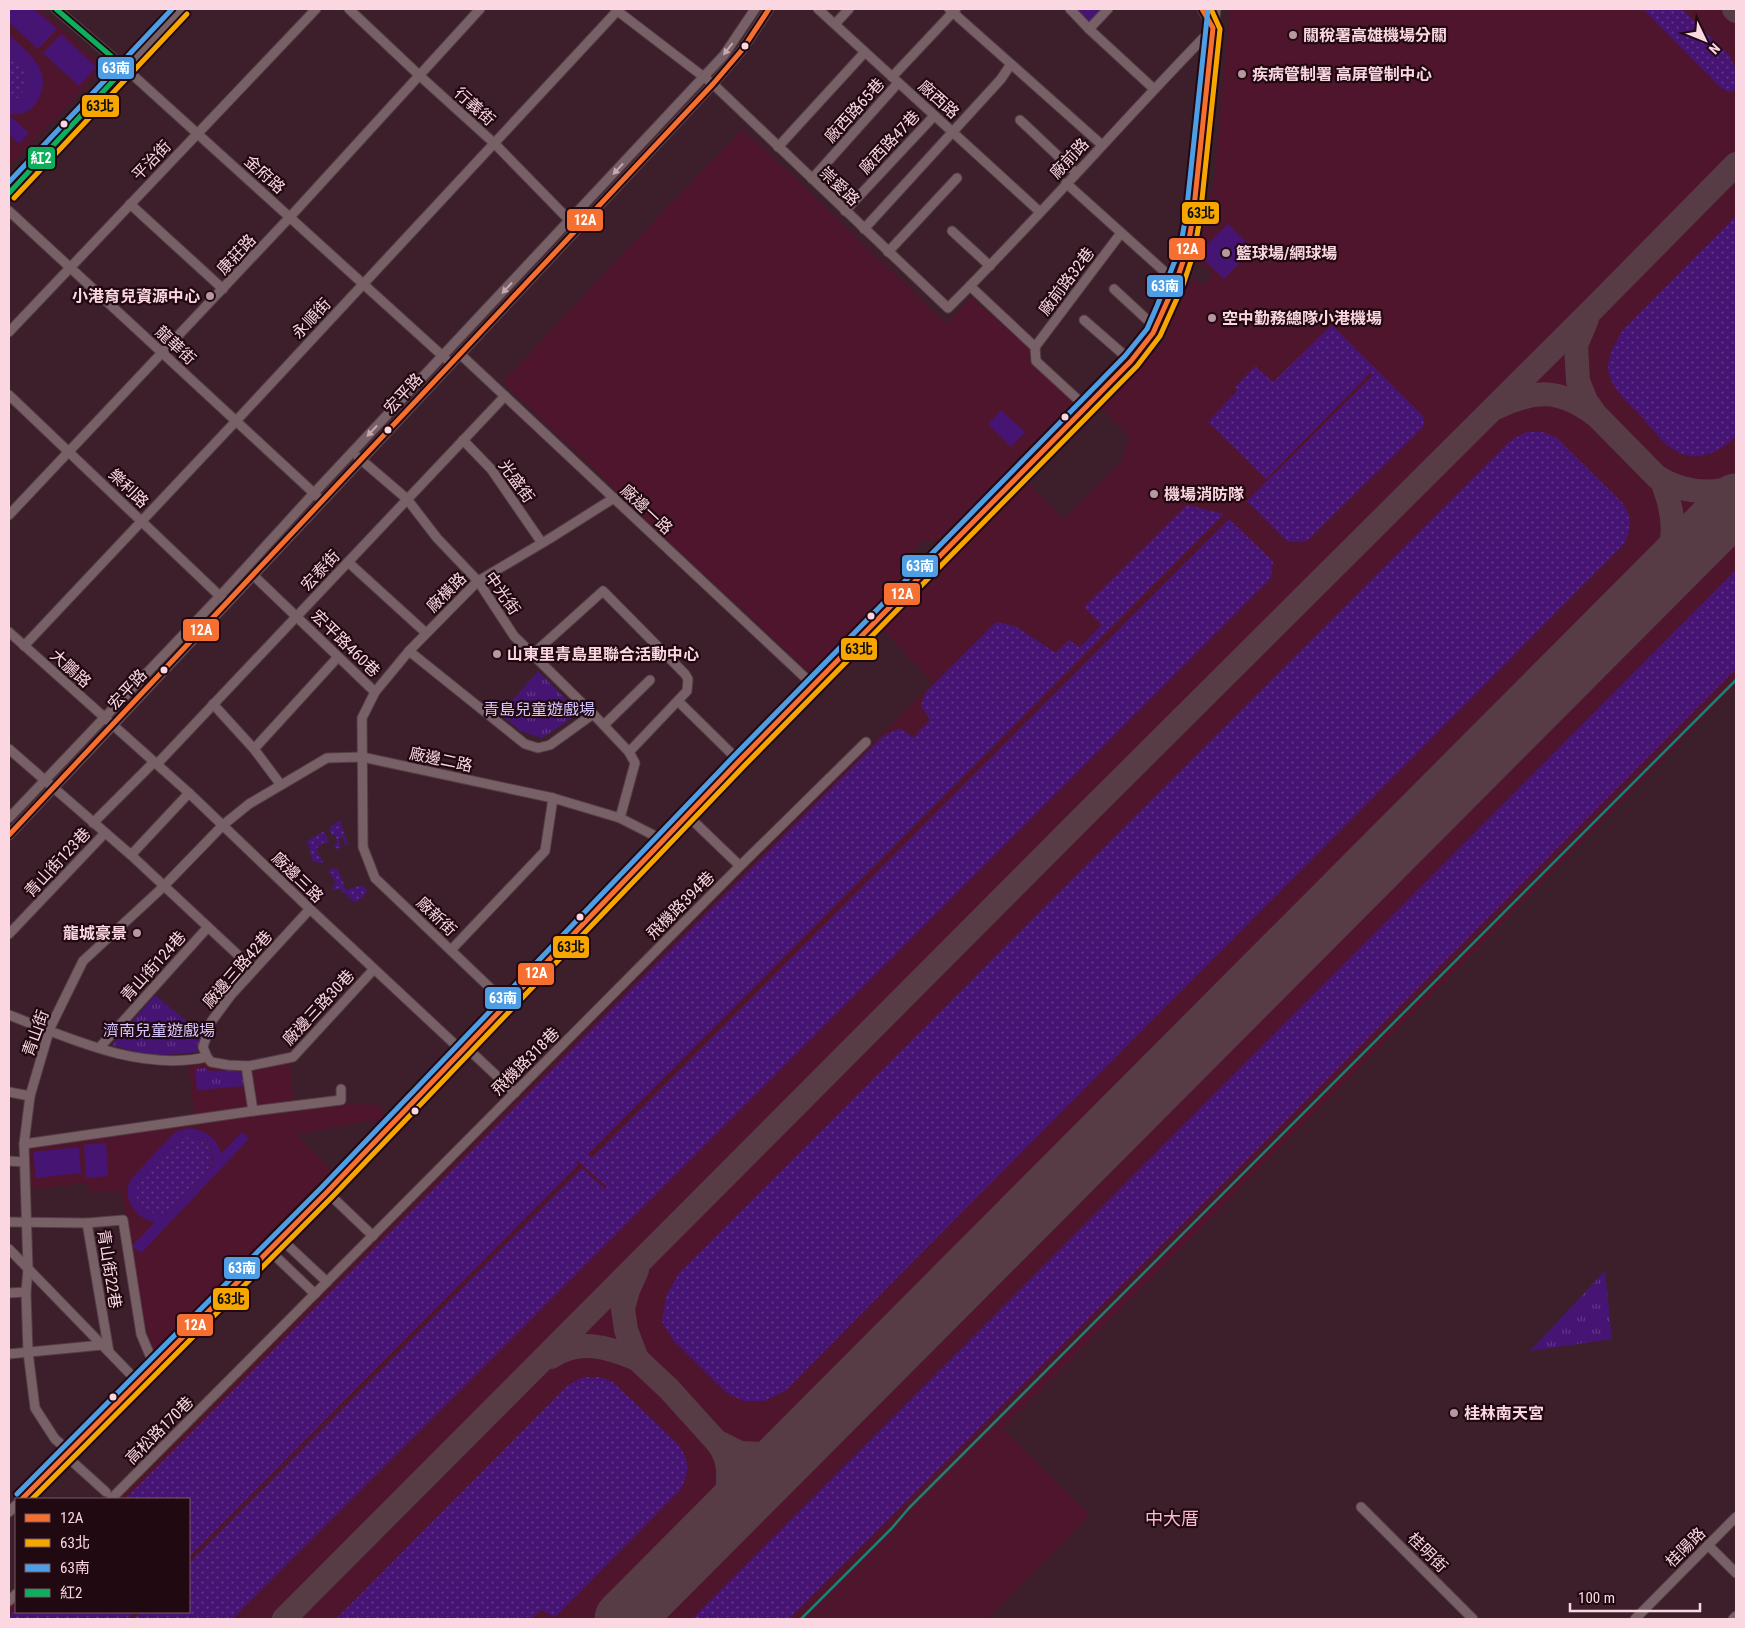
<svg xmlns="http://www.w3.org/2000/svg" width="1745" height="1628" font-family="'Roboto Condensed','Noto Sans TC',sans-serif">
  <style>
    .built { fill: #4f152d }
    .grass { fill: url(#grass-dots) }
    .park { fill: url(#park-tufts) }
    .pitch { fill: #461573; fill-rule: evenodd }
    .lines { fill: none; stroke-linecap: round; stroke-linejoin: round }
    .stream { stroke: #1c8274; stroke-width: 2.5 }
    .taxiway { stroke: #573c46; stroke-width: 24 }
    .runway { stroke: #573c46; stroke-width: 59 }
    .minor-casing { stroke: #553d45; stroke-width: 11 }
    .minor { stroke: #786067; stroke-width: 9 }
    .bus-1-casing { stroke: #200911; stroke-width: 9 }
    .bus-2-casing { stroke: #200911; stroke-width: 9 }
    .bus-3-casing { stroke: #200911; stroke-width: 9 }
    .bus-4-casing { stroke: #200911; stroke-width: 9 }
    .bus-1 { stroke: #f46f30; stroke-width: 5 }
    .bus-2 { stroke: #f7a600; stroke-width: 5 }
    .bus-3 { stroke: #4d9ee5; stroke-width: 5 }
    .bus-4 { stroke: #0daf5c; stroke-width: 5 }
    .oneway { fill: #c7a7b0 }
    .poi-dot { fill: #b897a1; stroke: #200911; stroke-width: 2 }
    .bus-dot { fill: #fbd7e1; stroke: #200911; stroke-width: 2 }
    .labels { text-anchor: middle; stroke-width: 4.5; stroke-linejoin: round; paint-order: stroke }
    .poi-label { font-size: 16px; font-weight: bold; fill: #fbd7e1; stroke: #200911; text-anchor: start }
    .street-label { font-size: 16px; fill: #fbd7e1; stroke: #200911 }
    .park-label { font-size: 16px; fill: #d6c5fc; stroke: #200911 }
    .neighbourhood-label { font-size: 18px; fill: #feb9ce; stroke: #200911 }
    .line-badge { stroke: #200911; stroke-width: 2 }
    .badge-label { font-size: 14px; text-anchor: middle; font-weight: bold; fill: #fff }
    .pale-badge-label { font-size: 14px; text-anchor: middle; font-weight: bold; fill: #111 }
  </style>
  <defs>
    <pattern id="grass-dots" width="8" height="8" patternUnits="userSpaceOnUse" patternTransform="scale(1.25)"><rect width="8" height="8" fill="#461573"/><path d="M2 2h.1M6 6h.1" fill="none" stroke="#623687" stroke-width="1.8" stroke-linecap="round"/></pattern>
    <pattern id="park-tufts" width="24" height="20" patternUnits="userSpaceOnUse" patternTransform="scale(1.25)"><rect width="24" height="20" fill="#461573"/><path d="M3 7l-1-3M5 7V3M7 7l1-3M15 17l-1-3M17 17v-4M19 17l1-3" fill="none" stroke="#623687"/></pattern>
  </defs>
  <rect width="100%" height="100%" fill="#3c1f2b"/>
  <!-- built -->
  <g class="built">
    <polygon points="9,9 40,9 105,67 9,167"/>
    <polygon points="1230,9 1736,9 1736,686 1003,1429 1090,1515 988,1619 9,1619 9,1608 16,1601 16,1612 189,1612 189,1499 118,1499 933,683 883,630 1027,481 1064,519 1121,462 1129,437 1101,408 1163,343 1190,282 1197,281 1203,286 1213,275 1201,263 1198,254 1214,182"/>
    <polygon points="742,129 799,182 946,324 972,298 1031,350 1027,357 1076,404 943,543 925,540 907,556 910,576 812,675 701,571 617,496 620,494 503,382 612,265"/>
    <polygon points="289,1059 294,1105 194,1116 189,1065 207,1063 211,1066"/>
    <polygon points="352,1104 379,1105 387,1118 381,1124 377,1121 364,1121 296,1135 334,1172 155,1354 145,1323 121,1191 89,1192 88,1183 31,1189 30,1147 206,1120"/>
  </g>
  <!-- grass -->
  <g class="grass">
    <polygon points="1643,9 1682,9 1730,56 1736,71 1736,88 1732,92 1726,91 1720,87"/>
    <path d="M9,53C13,57 20,62 24,67C32,81 23,99 9,103Z"/>
    <path d="M1736,216V436C1718,454 1694,464 1671,448C1659,439 1649,425 1639,414C1628,403 1613,390 1609,374C1605,359 1615,344 1622,331Z"/>
    <polygon points="1332,325 1423,416 1424,426 1307,541 1288,542 1247,501 1373,375 1370,373 1266,479 1208,422 1238,390 1235,387 1255,366 1273,382"/>
    <path d="M1526,432H1542L1556,437L1622,502C1632,519 1632,526 1624,544L785,1391L764,1401H744L728,1394L673,1340L662,1322L666,1296L679,1273L1510,441Z"/>
    <path d="M1187,505L1224,514L588,1154L592,1158L1229,519L1273,561L1271,578L232,1619H133L140,1612H189V1563L582,1168L605,1189L607,1187L578,1161L576,1163L578,1165L189,1557V1499H125L882,737C887,735 897,727 903,730C907,732 909,736 914,737L930,720L921,705L926,692L996,622L1015,626L1056,653L1069,640L1080,647L1102,625L1084,607Z"/>
    <polygon points="1736,570 1736,669 789,1619 692,1619"/>
    <polygon points="340,820 348,845 345,846 343,837 338,839 341,847 336,849 334,845 337,843 335,835 332,836 329,828"/>
    <polygon points="324,831 329,843 323,843 317,848 318,854 323,861 322,863 313,862 307,841"/>
    <path d="M331,868L338,869L346,890L362,885L367,890C366,896 360,901 354,902L340,889L330,890L335,884L334,879L328,872Z"/>
    <path d="M184,1137C201,1136 217,1148 211,1166L168,1211C155,1217 145,1212 137,1200V1188L138,1182L180,1139Z"/>
    <path d="M583,1377H599L613,1382L680,1446C690,1464 689,1471 681,1489L555,1617L541,1610L531,1619H336L567,1386Z"/>
    <polygon points="16,1609 16,1612 134,1612 127,1619 9,1619 9,1617"/>
  </g>
  <!-- park -->
  <g class="park">
    <polygon points="1074,9 1102,9 1089,23"/>
    <polygon points="538,671 579,713 542,738 521,731 500,714"/>
    <polygon points="155,995 201,1033 198,1052 164,1055 143,1054 112,1045"/>
    <polygon points="206,1068 209,1071 243,1070 244,1086 197,1090 195,1069"/>
    <polygon points="1605,1271 1612,1339 1530,1351"/>
  </g>
  <!-- pitch -->
  <g class="pitch">
    <polygon points="9,9 34,9 57,29 38,49 9,22"/>
    <polygon points="61,34 96,67 79,86 43,53"/>
    <path d="M9,35C29,53 56,73 36,103C28,113 21,115 9,114V103C23,99 32,81 24,67C20,62 13,57 9,53Z"/>
    <polygon points="9,115 29,133 19,144 9,134"/>
    <polygon points="1228,224 1253,249 1224,279 1201,257 1203,249"/>
    <polygon points="1001,410 1025,432 1011,447 988,424"/>
    <path d="M191,1128C206,1131 218,1139 221,1154L242,1132L249,1139L141,1253L132,1246L155,1222C135,1219 121,1197 131,1179L173,1134L180,1130ZM184,1137C202,1136 217,1147 212,1166L168,1211C155,1217 145,1212 137,1200V1188L138,1182L180,1139Z"/>
    <polygon points="106,1143 108,1176 86,1178 84,1145"/>
    <polygon points="79,1147 81,1173 36,1178 33,1152"/>
  </g>
  <g class="lines">
    <!-- stream -->
    <polyline class="stream" points="801,1619 892,1528 909,1508 1736,680"/>
    <!-- taxiway -->
    <g class="taxiway">
      <polyline points="1734,9 1736,11"/>
      <path d="M1587,319L1576,345L1578,381L1586,401L1596,415L1657,477C1681,492 1709,495 1736,487"/>
      <path d="M1498,407C1536,389 1560,389 1594,414"/>
      <path d="M1647,593C1675,550 1681,527 1661,479"/>
      <polyline points="637,1270 628,1290 623,1309 626,1330 637,1359 669,1389 716,1441 740,1453 767,1454 794,1450"/>
      <path d="M551,1357C579,1338 608,1347 637,1359"/>
      <path d="M714,1530C726,1504 738,1465 716,1441"/>
      <polyline points="284,1619 1084,816 1594,308 1736,164"/>
    </g>
    <!-- runway -->
    <polyline class="runway" points="624,1619 1736,503"/>
    <!-- minor casing -->
    <g class="minor-casing">
      <g id="minor">
        <polyline points="56,9 125,68 446,359"/>
        <polyline points="349,9 420,76 495,144 574,225"/>
        <path d="M615,9L713,84L948,308C1039,218 1123,120 1213,28"/>
        <polyline points="818,9 1040,212"/>
        <polyline points="1070,9 1089,29 1154,89"/>
        <polyline points="1202,9 1213,28"/>
        <polyline points="835,24 849,9"/>
        <polyline points="1089,29 1108,9"/>
        <polyline points="1011,64 1102,145"/>
        <polyline points="892,77 956,9"/>
        <polyline points="1020,120 1076,173"/>
        <polyline points="778,147 865,52"/>
        <polyline points="812,179 898,83"/>
        <polyline points="1066,183 1176,282"/>
        <polyline points="9,193 182,9"/>
        <polyline points="130,204 223,289"/>
        <polyline points="9,211 317,496"/>
        <polyline points="845,211 934,116"/>
        <polyline points="864,229 1001,79 1011,64 949,9"/>
        <polyline points="952,231 990,266"/>
        <polyline points="888,252 957,178"/>
        <polyline points="970,286 1035,347 1036,361 1087,408"/>
        <polyline points="1114,289 1156,328"/>
        <polyline points="1084,320 1131,361"/>
        <polyline points="9,332 316,9"/>
        <polyline points="1035,347 1121,233"/>
        <polyline points="460,354 813,685"/>
        <polyline points="9,395 224,600"/>
        <polyline points="463,440 491,469 542,543"/>
        <polyline points="358,457 407,499 437,538 478,581 514,636 593,714 629,752"/>
        <polyline points="9,515 290,217 480,9"/>
        <polyline points="348,562 426,633"/>
        <polyline points="253,575 375,692"/>
        <polyline points="9,632 189,793 310,909 462,1051"/>
        <polyline points="24,646 236,421 619,9"/>
        <polyline points="409,651 525,744 538,748 550,745 593,714"/>
        <polyline points="533,654 603,591 685,674 688,679 687,691 629,752 635,763 620,818"/>
        <polyline points="678,701 739,761"/>
        <polyline points="213,704 254,749 281,785"/>
        <polyline points="604,725 650,680"/>
        <polyline points="9,749 131,855 254,970"/>
        <polyline points="254,749 338,657"/>
        <polyline points="157,764 505,396"/>
        <polyline points="687,815 740,866"/>
        <polyline points="9,818 220,596 314,493 724,55 755,9"/>
        <polyline points="93,823 154,762"/>
        <polyline points="9,835 113,725 713,84 742,50 769,9"/>
        <polyline points="131,855 189,793"/>
        <polyline points="310,909 231,995 211,1022 203,1047 207,1057 211,1062 228,1065 249,1066 293,1057 374,969"/>
        <polyline points="9,934 105,833"/>
        <polyline points="451,950 545,851 553,798"/>
        <polyline points="507,1004 375,878 363,847 362,718 375,692 409,651 478,581 549,539 614,498"/>
        <path d="M9,1015C69,1038 140,1072 207,1057"/>
        <polyline points="100,1047 208,927"/>
        <polyline points="466,1047 515,1093"/>
        <polyline points="246,1066 253,1111 341,1100 341,1089"/>
        <polyline points="9,1092 30,1096"/>
        <polyline points="24,1144 253,1111"/>
        <polyline points="9,1161 24,1162"/>
        <polyline points="327,1192 373,1236"/>
        <polyline points="9,1222 87,1223 109,1352"/>
        <polyline points="87,1223 123,1220 141,1334 154,1365"/>
        <polyline points="280,1238 327,1282"/>
        <polyline points="9,1249 138,1382"/>
        <polyline points="269,1250 315,1294"/>
        <polyline points="9,1293 26,1292"/>
        <polyline points="9,1354 102,1345"/>
        <polyline points="69,1451 55,1439 35,1408 28,1352 26,1292 28,1269 24,1144 30,1096 50,1028 83,961 161,889 223,825 249,804 327,758 362,757 553,798 620,818 663,840"/>
        <polyline points="65,1455 106,1492"/>
        <polyline points="22,1499 327,1192 739,761 1131,361 1153,333 1164,309 1187,250 1193,217 1216,9"/>
        <polyline points="111,1499 740,866 866,742"/>
        <polyline points="1361,1507 1473,1619"/>
        <polyline points="9,1512 16,1505"/>
        <polyline points="1708,1545 1736,1573"/>
        <polyline points="9,1601 16,1594"/>
        <polyline points="1635,1619 1736,1517"/>
        <polyline points="1733,1619 1736,1616"/>
      </g>
    </g>
    <!-- minor -->
    <use href="#minor" class="minor"/>
    <!-- bus-1 casing -->
    <g class="bus-1-casing">
      <g id="bus-1">
        <polyline points="9,835 713,84 742,50 769,9"/>
        <polyline points="22,1499 327,1192 739,761 1131,361 1153,333 1176,282 1187,250 1193,217 1213,28 1202,9"/>
      </g>
    </g>
    <!-- bus-2 casing -->
    <g class="bus-2-casing">
      <g id="bus-2">
        <polyline points="14,198 187,14"/>
        <polyline points="32,1499 332,1197 744,766 1137,366 1160,336 1183,285 1194,252 1200,218 1220,29 1211,9"/>
      </g>
    </g>
    <!-- bus-3 casing -->
    <g class="bus-3-casing">
      <g id="bus-3">
        <polyline points="9,182 172,9"/>
        <polyline points="17,1494 322,1187 734,756 1125,356 1147,329 1157,306 1180,248 1186,216 1208,9"/>
      </g>
    </g>
    <!-- bus-4 casing -->
    <g class="bus-4-casing">
      <g id="bus-4">
        <polyline points="56,9 125,68"/>
        <polyline points="9,193 125,68"/>
      </g>
    </g>
    <!-- bus-1 -->
    <use href="#bus-1" class="bus-1"/>
    <!-- bus-2 -->
    <use href="#bus-2" class="bus-2"/>
    <!-- bus-3 -->
    <use href="#bus-3" class="bus-3"/>
    <!-- bus-4 -->
    <use href="#bus-4" class="bus-4"/>
  </g>
  <!-- one-way arrows -->
  <defs><path id="oneway-solid" d="M-6-.8H1V-3.2L6.5 0L1 3.2V.8H-6Z" transform="scale(1.25)"/></defs>
  <g class="oneway">
    <use href="#oneway-solid" transform="translate(728 49) rotate(128)"/>
    <use href="#oneway-solid" transform="translate(618 169) rotate(133)"/>
    <use href="#oneway-solid" transform="translate(507 288) rotate(133)"/>
    <use href="#oneway-solid" transform="translate(372 431) rotate(133)"/>
  </g>
  <!-- markers -->
  <g class="poi-dot">
    <circle cx="1293" cy="35" r="5"/>
    <circle cx="1242" cy="74" r="5"/>
    <circle cx="1226" cy="253" r="5"/>
    <circle cx="210" cy="296" r="5"/>
    <circle cx="1212" cy="318" r="5"/>
    <circle cx="1154" cy="494" r="5"/>
    <circle cx="497" cy="654" r="5"/>
    <circle cx="137" cy="933" r="5"/>
    <circle cx="1454" cy="1413" r="5"/>
  </g>
  <g class="bus-dot">
    <circle cx="745" cy="46" r="4.5"/>
    <circle cx="64" cy="124" r="4.5"/>
    <circle cx="1065" cy="417" r="4.5"/>
    <circle cx="388" cy="430" r="4.5"/>
    <circle cx="871" cy="616" r="4.5"/>
    <circle cx="164" cy="670" r="4.5"/>
    <circle cx="580" cy="917" r="4.5"/>
    <circle cx="415" cy="1111" r="4.5"/>
    <circle cx="113" cy="1397" r="4.5"/>
  </g>
  <g class="labels">
    <!-- poi labels -->
    <g class="poi-label">
      <text x="1303" y="41">關稅署高雄機場分關</text>
      <text x="1252" y="80">疾病管制署 高屏管制中心</text>
      <text x="1236" y="259">籃球場/網球場</text>
      <text x="200" y="302" text-anchor="end">小港育兒資源中心</text>
      <text x="1222" y="324">空中勤務總隊小港機場</text>
      <text x="1164" y="500">機場消防隊</text>
      <text x="507" y="660">山東里青島里聯合活動中心</text>
      <text x="127" y="939" text-anchor="end">龍城豪景</text>
      <text x="1464" y="1419">桂林南天宮</text>
    </g>
    <!-- street labels -->
    <g class="street-label">
      <text transform="translate(939 99) rotate(42)" y="6">廠西路</text>
      <text transform="translate(475 106) rotate(42)" y="6">行義街</text>
      <text transform="translate(854 110) rotate(-48)" y="6">廠西路65巷</text>
      <text transform="translate(889 142) rotate(-47)" y="6">廠西路47巷</text>
      <text transform="translate(1069 158) rotate(-47)" y="6">廠前路</text>
      <text transform="translate(151 160) rotate(-46)" y="6">平治街</text>
      <text transform="translate(265 174) rotate(42)" y="6">金府路</text>
      <text transform="translate(840 186) rotate(44)" y="6">崇愛路</text>
      <text transform="translate(236 254) rotate(-47)" y="6">康莊路</text>
      <text transform="translate(1066 281) rotate(-53)" y="6">廠前路32巷</text>
      <text transform="translate(311 318) rotate(-47)" y="6">永順街</text>
      <text transform="translate(176 345) rotate(43)" y="6">龍華街</text>
      <text transform="translate(403 393) rotate(-47)" y="6">宏平路</text>
      <text transform="translate(517 481) rotate(54)" y="6">光盛街</text>
      <text transform="translate(129 488) rotate(44)" y="6">樂利路</text>
      <text transform="translate(647 509) rotate(43)" y="6">廠邊一路</text>
      <text transform="translate(320 570) rotate(-47)" y="6">宏泰街</text>
      <text transform="translate(446 592) rotate(-45)" y="6">廠橫路</text>
      <text transform="translate(503 593) rotate(55)" y="6">中光街</text>
      <text transform="translate(346 643) rotate(44)" y="6">宏平路460巷</text>
      <text transform="translate(71 668) rotate(42)" y="6">大鵬路</text>
      <text transform="translate(127 689) rotate(-47)" y="6">宏平路</text>
      <text transform="translate(441 759) rotate(12)" y="6">廠邊二路</text>
      <text transform="translate(57 862) rotate(-47)" y="6">青山街123巷</text>
      <text transform="translate(298 877) rotate(44)" y="6">廠邊三路</text>
      <text transform="translate(680 905) rotate(-45)" y="6">飛機路394巷</text>
      <text transform="translate(437 916) rotate(44)" y="6">廠新街</text>
      <text transform="translate(153 966) rotate(-48)" y="6">青山街124巷</text>
      <text transform="translate(237 969) rotate(-49)" y="6">廠邊三路42巷</text>
      <text transform="translate(318 1007) rotate(-47)" y="6">廠邊三路30巷</text>
      <text transform="translate(35 1033) rotate(-70)" y="6">青山街</text>
      <text transform="translate(525 1061) rotate(-45)" y="6">飛機路318巷</text>
      <text transform="translate(110 1269) rotate(81)" y="6">青山街22巷</text>
      <text transform="translate(159 1430) rotate(-45)" y="6">高松路170巷</text>
      <text transform="translate(1685 1547) rotate(-45)" y="6">桂陽路</text>
      <text transform="translate(1428 1552) rotate(45)" y="6">桂明街</text>
    </g>
    <!-- park labels -->
    <g class="park-label">
      <text x="539" y="715">青島兒童遊戲場</text>
      <text x="159" y="1036">濟南兒童遊戲場</text>
    </g>
    <!-- neighbourhood labels -->
    <g class="neighbourhood-label">
      <text x="1172" y="1525">中大厝</text>
    </g>
  </g>
  <g class="line-badge">
    <rect x="97" y="56" width="38" height="24" rx="5" fill="#4d9ee5"/>
    <rect x="81" y="94" width="39" height="24" rx="5" fill="#f7a600"/>
    <rect x="27" y="146" width="29" height="24" rx="5" fill="#0daf5c"/>
    <rect x="1181" y="201" width="39" height="24" rx="5" fill="#f7a600"/>
    <rect x="566" y="208" width="38" height="24" rx="5" fill="#f46f30"/>
    <rect x="1168" y="237" width="38" height="24" rx="5" fill="#f46f30"/>
    <rect x="1146" y="274" width="38" height="24" rx="5" fill="#4d9ee5"/>
    <rect x="901" y="554" width="38" height="24" rx="5" fill="#4d9ee5"/>
    <rect x="883" y="582" width="38" height="24" rx="5" fill="#f46f30"/>
    <rect x="182" y="618" width="38" height="24" rx="5" fill="#f46f30"/>
    <rect x="840" y="637" width="38" height="24" rx="5" fill="#f7a600"/>
    <rect x="552" y="935" width="38" height="24" rx="5" fill="#f7a600"/>
    <rect x="517" y="962" width="38" height="24" rx="5" fill="#f46f30"/>
    <rect x="484" y="986" width="38" height="24" rx="5" fill="#4d9ee5"/>
    <rect x="223" y="1256" width="38" height="24" rx="5" fill="#4d9ee5"/>
    <rect x="212" y="1287" width="38" height="24" rx="5" fill="#f7a600"/>
    <rect x="176" y="1313" width="38" height="24" rx="5" fill="#f46f30"/>
  </g>
  <g class="badge-label">
    <text x="116" y="73">63南</text>
    <text x="41" y="163">紅2</text>
    <text x="585" y="225">12A</text>
    <text x="1187" y="254">12A</text>
    <text x="1165" y="291">63南</text>
    <text x="920" y="571">63南</text>
    <text x="902" y="599">12A</text>
    <text x="201" y="635">12A</text>
    <text x="536" y="978">12A</text>
    <text x="503" y="1003">63南</text>
    <text x="242" y="1273">63南</text>
    <text x="195" y="1330">12A</text>
  </g>
  <g class="pale-badge-label">
    <text x="100" y="111">63北</text>
    <text x="1201" y="218">63北</text>
    <text x="859" y="654">63北</text>
    <text x="571" y="952">63北</text>
    <text x="231" y="1304">63北</text>
  </g>
  <!-- border -->
  <rect width="1745" height="1628" fill="none" stroke="#fbd7e1" stroke-width="20"/>
  <!-- legend -->
  <rect x="15" y="1498" width="175" height="115" fill="#200911" stroke="#785b64"/>
  <rect x="25" y="1514" width="25" height="8" fill="#f46f30" stroke="#785b64"/>
  <text x="60" y="1523" font-size="15" fill="#fbd7e1">12A</text>
  <rect x="25" y="1539" width="25" height="8" fill="#f7a600" stroke="#785b64"/>
  <text x="60" y="1548" font-size="15" fill="#fbd7e1">63北</text>
  <rect x="25" y="1564" width="25" height="8" fill="#4d9ee5" stroke="#785b64"/>
  <text x="60" y="1573" font-size="15" fill="#fbd7e1">63南</text>
  <rect x="25" y="1589" width="25" height="8" fill="#0daf5c" stroke="#785b64"/>
  <text x="60" y="1598" font-size="15" fill="#fbd7e1">紅2</text>
  <!-- north arrow -->
  <g transform="translate(1705 40) rotate(133)" stroke="#200911" stroke-width="4" paint-order="stroke">
  <path d="M0-4L9 19L0 12L-9 19Z" fill="#fbd7e1"/>
  <text y="-8" font-size="14" font-weight="bold" text-anchor="middle" fill="#fbd7e1">N</text>
  </g>
  <!-- scale -->
  <path d="M1570 1603v8h130v-8" fill="none" stroke="#fbd7e1" stroke-width="2.5"/>
  <text x="1578" y="1603" font-size="15" fill="#fbd7e1" stroke="#200911" stroke-width="4" paint-order="stroke">100 m</text>
</svg>
